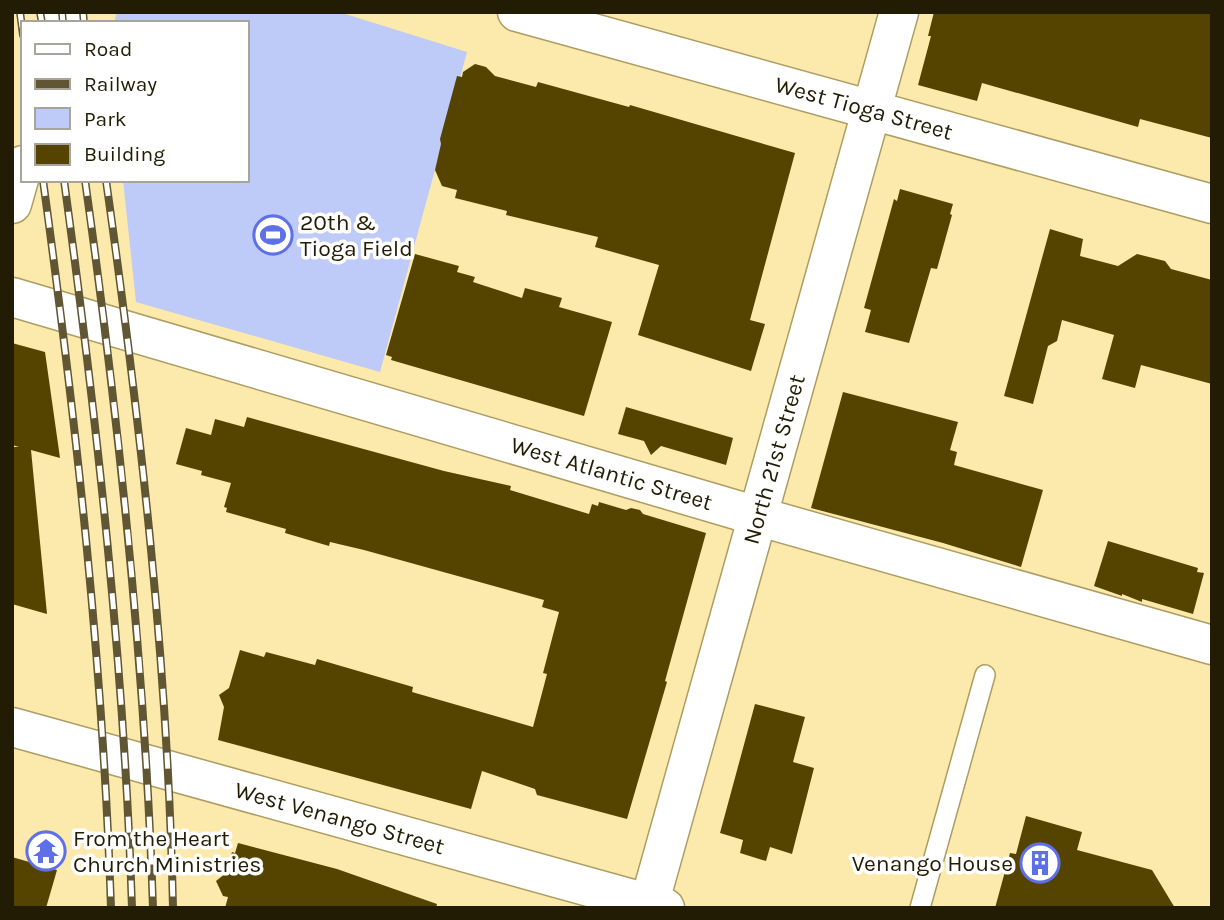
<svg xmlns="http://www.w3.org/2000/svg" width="1224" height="920" font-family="Karla,sans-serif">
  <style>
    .green { fill: #becaf7 }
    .building { fill: #544400 }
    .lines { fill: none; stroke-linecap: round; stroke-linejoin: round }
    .service-casing { stroke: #ae9d62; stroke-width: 22 }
    .minor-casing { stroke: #ae9d62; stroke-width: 41 }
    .service { stroke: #fff; stroke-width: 19 }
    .minor { stroke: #fff; stroke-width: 38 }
    .rail-casing { stroke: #605633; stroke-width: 8 }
    .rail { stroke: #fff; stroke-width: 5; stroke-dasharray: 16; stroke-linecap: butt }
    .labels { text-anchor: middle; stroke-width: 7; stroke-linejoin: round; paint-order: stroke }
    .street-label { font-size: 23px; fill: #231c04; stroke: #fff }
    .poi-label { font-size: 23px; fill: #231c04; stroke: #fff; text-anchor: start }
  </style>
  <rect width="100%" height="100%" fill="#fce9ac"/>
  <!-- green -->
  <polygon class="green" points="117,12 339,12 467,52 380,372 136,302 123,180 247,180 247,23 114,23"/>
  <!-- building -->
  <g class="building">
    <polygon points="934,12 1212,12 1212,138 1140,119 1138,127 982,83 977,101 918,85 931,36 928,36"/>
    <polygon points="475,64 486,67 495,76 536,87 538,82 629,107 630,105 795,153 750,320 765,324 751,371 638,335 659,265 595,247 598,237 506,215 507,211 455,198 457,190 442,186 435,170 441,144 440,139 457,76 462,77 463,72"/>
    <polygon points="900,189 953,204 950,214 952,215 937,269 931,268 909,343 865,332 871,310 864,308 894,199 897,201"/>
    <polygon points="1050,229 1083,239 1080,256 1118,266 1137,254 1165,261 1171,269 1212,280 1212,384 1141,365 1135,388 1102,379 1114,335 1062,320 1057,341 1048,346 1033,404 1004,396"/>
    <polygon points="415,254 459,266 457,272 475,277 473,282 522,298 525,288 562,298 559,307 612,322 584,416 391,360 392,357 386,355"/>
    <polygon points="12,343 45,352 60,458 31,450 47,614 12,604 12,447 19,447 12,445"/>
    <polygon points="843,392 958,422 950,450 957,452 954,465 1043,490 1021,567 943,543 811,508"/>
    <polygon points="626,407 733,438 726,465 661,446 651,455 644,441 618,434"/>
    <polygon points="247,417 444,471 511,486 510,490 589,514 592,504 598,506 599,502 626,510 631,508 640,510 643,514 706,533 665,681 667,682 627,819 537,795 535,789 482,771 471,809 218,740 224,707 219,695 229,688 240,650 264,657 266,652 315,665 317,659 413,687 412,692 533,727 547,674 543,673 559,612 542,607 544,600 364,550 330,542 329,546 285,533 286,529 226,512 227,508 224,507 231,483 201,475 202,471 176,464 186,428 211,435 215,419 244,427"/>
    <polygon points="1108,541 1198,568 1197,572 1204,573 1193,614 1142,599 1142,602 1122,594 1122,596 1094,586"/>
    <polygon points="755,704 805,717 793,762 814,768 792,854 770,847 766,861 740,853 743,840 720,833"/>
    <polygon points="1026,816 1082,832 1077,850 1152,870 1175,908 995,908 1010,853 1016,854"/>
    <polygon points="238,843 337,869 437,904 436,908 225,908 228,897 223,896 216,881 226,873 232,852 235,853"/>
    <polygon points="12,857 57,870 46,908 12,908"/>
  </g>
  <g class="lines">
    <!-- service casing -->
    <g class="service-casing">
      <polyline id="service" points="920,908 985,675"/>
    </g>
    <!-- minor casing -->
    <g class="minor-casing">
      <g id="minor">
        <path id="s1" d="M517,12L1212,204"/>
        <polyline points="61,23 63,12"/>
        <polyline points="12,204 23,165"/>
        <path id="s2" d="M12,297L757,516L1212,645"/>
        <path id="s3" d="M12,727L665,908"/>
        <path id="s4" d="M648,908L899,12"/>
      </g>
    </g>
    <!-- service -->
    <use href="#service" class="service"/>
    <!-- minor -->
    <use href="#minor" class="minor"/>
    <!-- rail casing -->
    <g class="rail-casing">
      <g id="rail">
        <polyline points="20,12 23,35"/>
        <polyline points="40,12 42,23"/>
        <polyline points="62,12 63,23"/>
        <polyline points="83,12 84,23"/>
        <path d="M43,180C76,422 103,664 111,908"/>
        <path d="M64,180C97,422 124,664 132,908"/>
        <path d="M85,180C119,422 145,664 153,908"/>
        <path d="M106,180C140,421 168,664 173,908"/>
      </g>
    </g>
    <!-- rail -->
    <use href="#rail" class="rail"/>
  </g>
  <!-- icons -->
  <defs>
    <g id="stadium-ring" transform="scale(2.0125)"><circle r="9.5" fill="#fff" stroke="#5e70e7" stroke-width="1.5"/><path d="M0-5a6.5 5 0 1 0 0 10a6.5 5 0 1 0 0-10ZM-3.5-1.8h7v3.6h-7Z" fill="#5e70e7"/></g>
    <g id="temple-ring" transform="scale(2.0125)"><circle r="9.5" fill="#fff" stroke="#5e70e7" stroke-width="1.5"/><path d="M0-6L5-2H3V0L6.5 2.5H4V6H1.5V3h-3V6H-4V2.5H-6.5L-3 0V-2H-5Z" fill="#5e70e7"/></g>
    <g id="building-ring" transform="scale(2.0125)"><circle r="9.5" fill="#fff" stroke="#5e70e7" stroke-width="1.5"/><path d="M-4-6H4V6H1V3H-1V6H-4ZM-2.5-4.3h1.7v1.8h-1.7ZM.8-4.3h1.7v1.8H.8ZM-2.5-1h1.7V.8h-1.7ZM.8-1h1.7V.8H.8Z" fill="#5e70e7"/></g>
  </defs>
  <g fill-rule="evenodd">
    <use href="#stadium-ring" x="273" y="235"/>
    <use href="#temple-ring" x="46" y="851"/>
    <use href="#building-ring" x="1040" y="863"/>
  </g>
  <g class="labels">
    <!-- street labels -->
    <g class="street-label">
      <text dy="8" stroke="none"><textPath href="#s1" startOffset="360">West Tioga Street</textPath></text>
      <text dy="8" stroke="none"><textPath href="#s4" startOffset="466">North 21st Street</textPath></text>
      <text dy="8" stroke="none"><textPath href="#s2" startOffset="625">West Atlantic Street</textPath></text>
      <text dy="8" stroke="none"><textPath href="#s3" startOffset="340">West Venango Street</textPath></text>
    </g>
    <!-- poi labels -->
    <g class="poi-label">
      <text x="300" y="230">20th &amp;<tspan x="300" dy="26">Tioga Field</tspan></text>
      <text x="73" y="846">From the Heart<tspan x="73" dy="26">Church Ministries</tspan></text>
      <text x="1013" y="871" text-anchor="end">Venango House</text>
    </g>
  </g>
  <!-- border -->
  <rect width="1224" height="920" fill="none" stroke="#231c04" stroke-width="28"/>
  <!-- legend -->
  <rect x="21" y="21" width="228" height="161" fill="#ffffff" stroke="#a7a49b" stroke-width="2"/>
  <rect x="35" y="44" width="35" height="10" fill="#ffffff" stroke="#a7a49b" stroke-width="2"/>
  <text x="84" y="56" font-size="21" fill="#231c04">Road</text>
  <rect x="35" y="79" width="35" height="10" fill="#605633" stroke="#a7a49b" stroke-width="2"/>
  <text x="84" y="91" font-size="21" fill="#231c04">Railway</text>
  <rect x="35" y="108" width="35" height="21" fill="#becaf7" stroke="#a7a49b" stroke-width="2"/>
  <text x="84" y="126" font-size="21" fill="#231c04">Park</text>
  <rect x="35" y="144" width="35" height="21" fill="#544400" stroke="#a7a49b" stroke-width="2"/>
  <text x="84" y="161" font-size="21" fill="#231c04">Building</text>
</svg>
